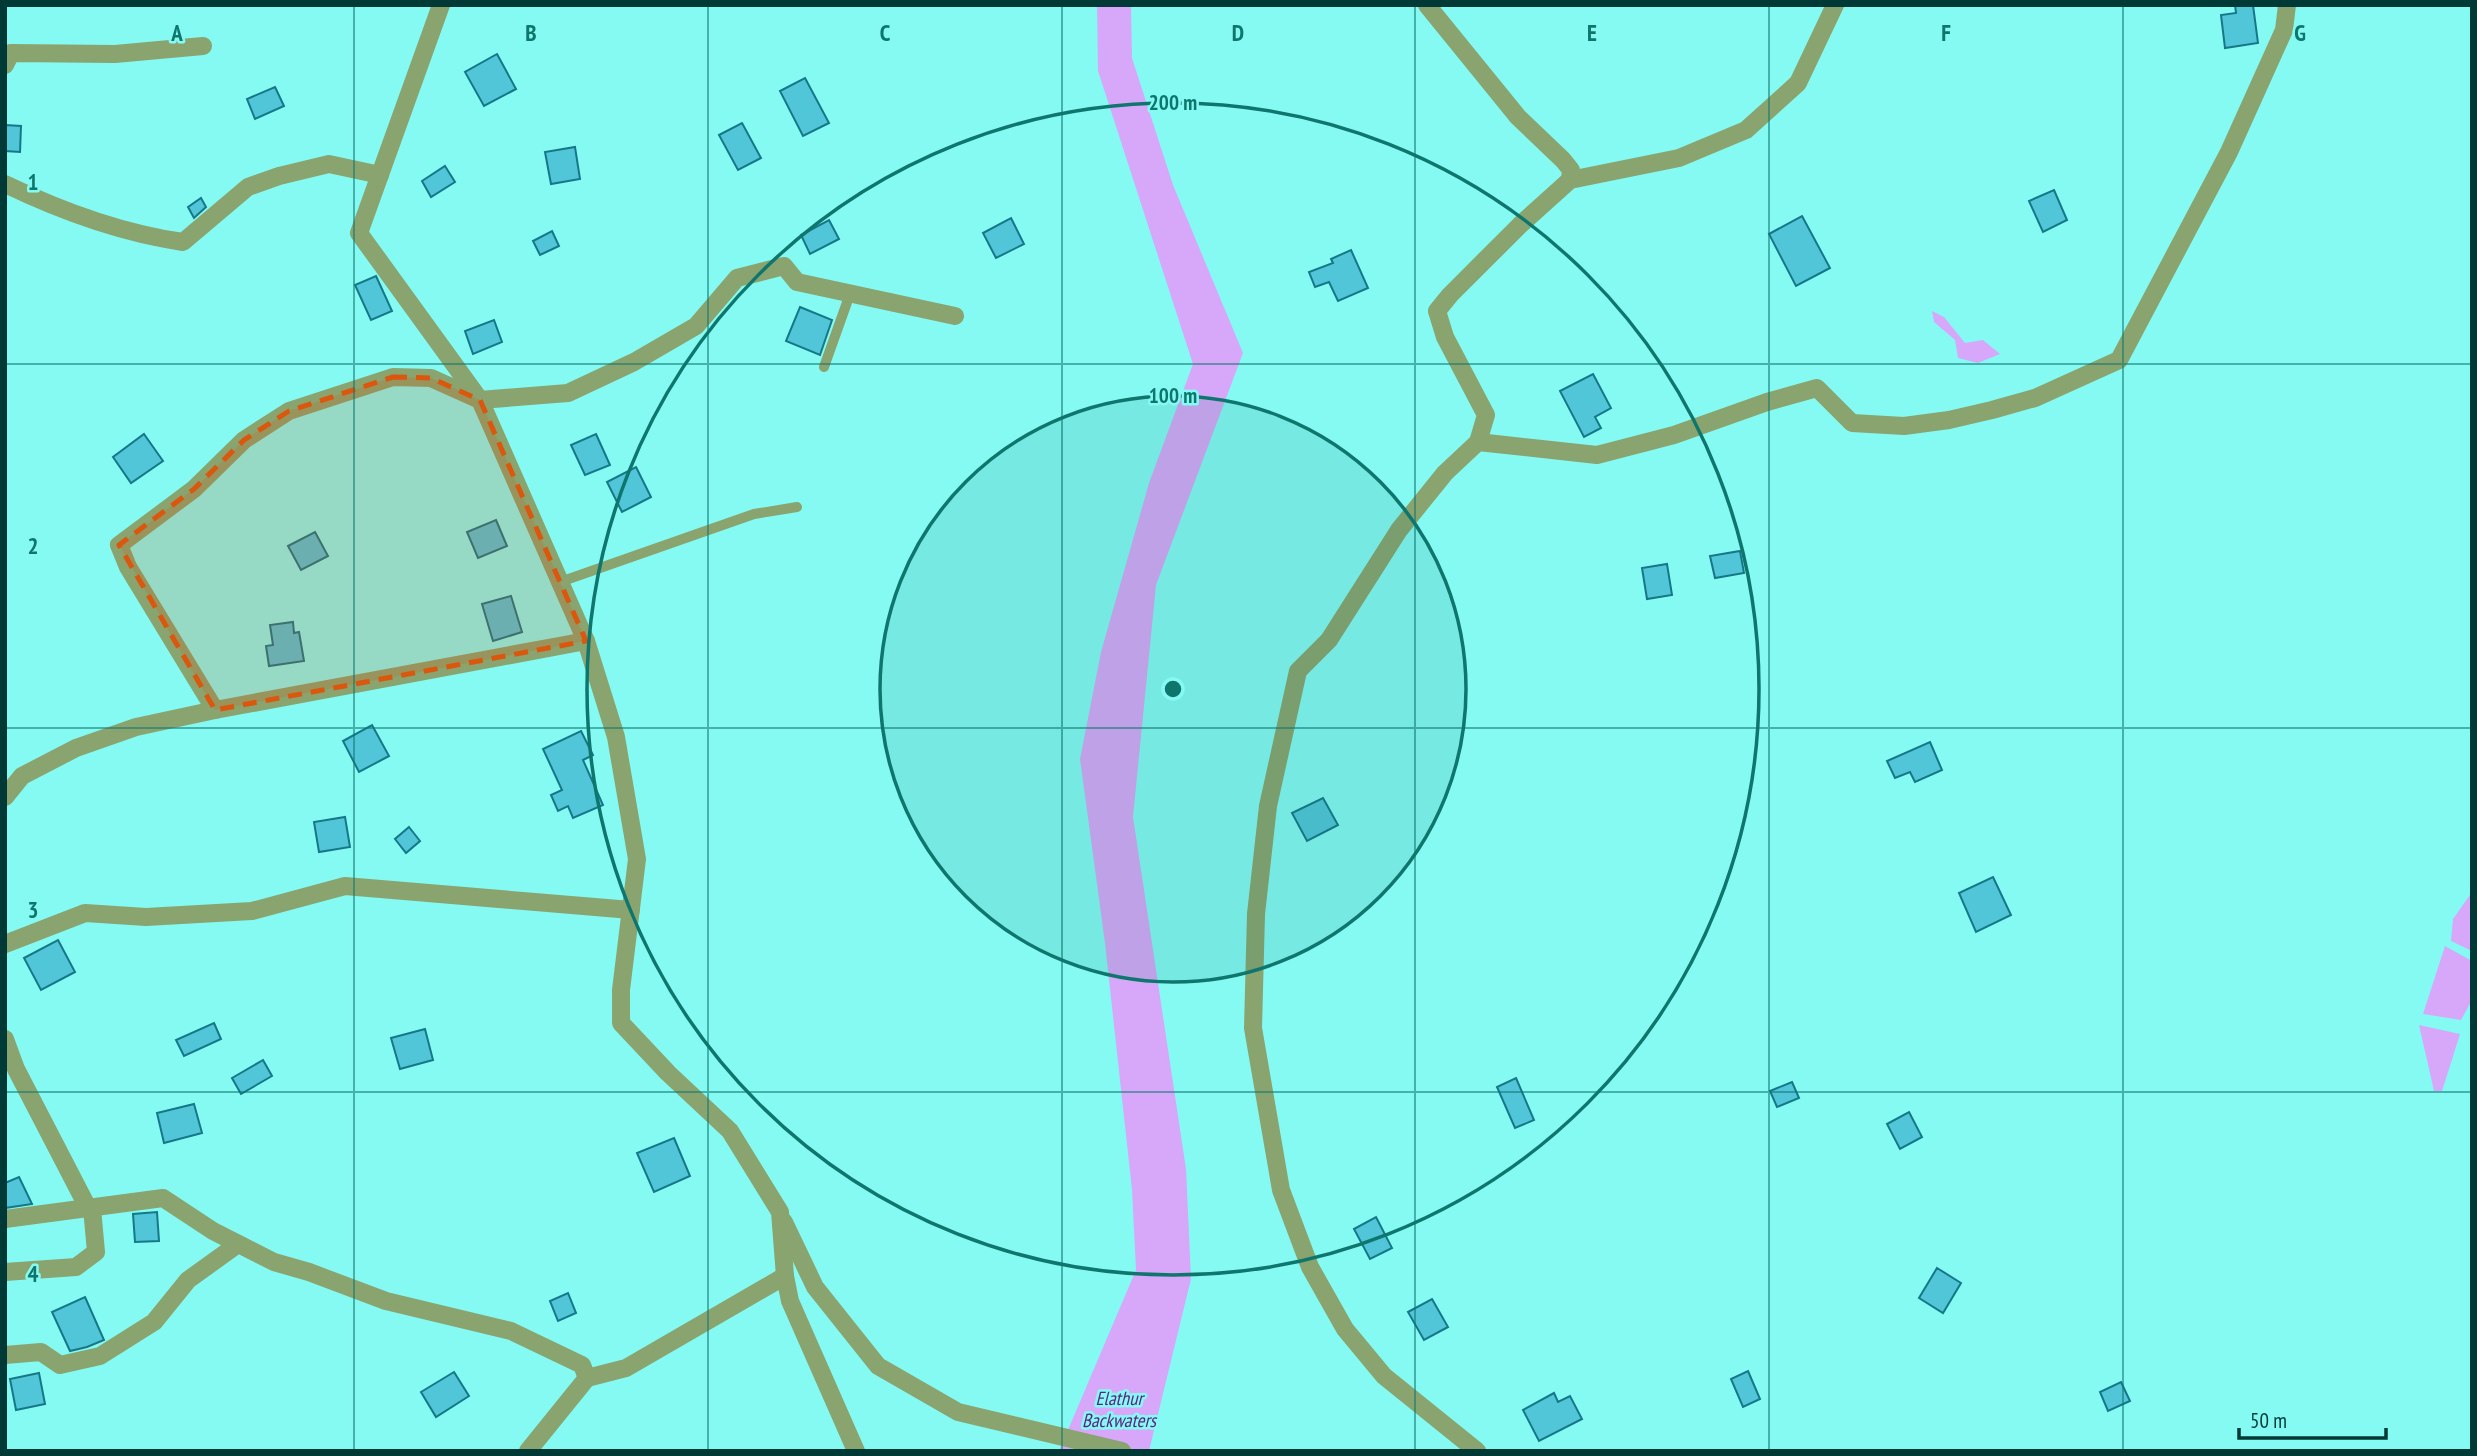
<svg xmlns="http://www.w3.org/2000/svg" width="2477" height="1456" font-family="'PT Sans Narrow',sans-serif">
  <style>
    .water { fill: #d7a8f9 }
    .building { fill: #51c6d9; stroke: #167886; stroke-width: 2 }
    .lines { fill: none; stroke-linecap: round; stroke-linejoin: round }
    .lane { stroke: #89a46e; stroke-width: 10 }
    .street { stroke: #89a46e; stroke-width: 18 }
    .marked { fill: #dc570e; fill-opacity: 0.2; stroke: #dc570e; stroke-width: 5; stroke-dasharray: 14 9; stroke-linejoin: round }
    .grid { fill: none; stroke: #0f766e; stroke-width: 2; stroke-opacity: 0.55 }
    .ring { fill: none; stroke: #0f766e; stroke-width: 3.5 }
    .labels { text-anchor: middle; stroke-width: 5; stroke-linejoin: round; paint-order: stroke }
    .water-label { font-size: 19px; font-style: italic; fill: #5e2381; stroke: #85faf3 }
    .grid-label { font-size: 23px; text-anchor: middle; font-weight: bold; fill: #0f766e; stroke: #85faf3; stroke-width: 5; stroke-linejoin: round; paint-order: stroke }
    .centre { fill: #0f766e; stroke: #85faf3; stroke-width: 3.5 }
    .ring-label { font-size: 21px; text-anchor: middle; font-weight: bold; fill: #0f766e; stroke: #85faf3; stroke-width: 5; stroke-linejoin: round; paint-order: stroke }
  </style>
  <rect width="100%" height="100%" fill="#85faf3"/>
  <!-- water -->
  <g class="water">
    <polygon points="1097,5 1131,5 1132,58 1173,185 1243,353 1156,585 1133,817 1186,1169 1191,1279 1149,1451 1059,1451 1136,1270 1132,1190 1105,943 1080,759 1101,652 1149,483 1193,364 1098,71"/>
    <polygon points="1932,311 1944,317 1965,343 1983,340 2000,354 1978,363 1958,358 1955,340 1934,322"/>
    <polygon points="2472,892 2472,951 2451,941 2453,919"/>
    <polygon points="2445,946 2472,961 2472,1000 2461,1020 2423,1014"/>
    <polygon points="2419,1025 2460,1034 2442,1091 2434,1091"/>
  </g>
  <!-- building -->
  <g class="building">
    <polygon points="2235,5 2253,5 2258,43 2225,48 2221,15 2236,13"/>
    <polygon points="497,54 516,89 484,106 465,72"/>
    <polygon points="805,78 829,123 803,136 780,91"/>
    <polygon points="275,87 284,106 255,119 247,99"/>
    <polygon points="742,123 761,158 738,170 719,135"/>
    <polygon points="5,125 21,126 20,152 5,151"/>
    <polygon points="575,147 580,179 551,184 545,152"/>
    <polygon points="445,166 455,182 431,197 422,181"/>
    <polygon points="2054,190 2067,220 2043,232 2029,201"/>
    <polygon points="201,198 206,207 194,218 188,207"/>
    <polygon points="1802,216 1830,268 1796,286 1769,234"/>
    <polygon points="1011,218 1024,244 996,258 983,233"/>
    <polygon points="829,220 839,239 810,254 801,235"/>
    <polygon points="552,231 559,246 540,255 533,241"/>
    <polygon points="1351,250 1368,288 1338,301 1329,282 1315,287 1309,272 1333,263 1331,259"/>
    <polygon points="376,276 392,311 371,320 355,285"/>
    <polygon points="800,307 832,320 820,355 786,341"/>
    <polygon points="494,320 502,342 473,354 465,331"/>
    <polygon points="1593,374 1611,408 1595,417 1601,428 1584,437 1560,391"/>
    <polygon points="144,434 163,461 131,483 113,457"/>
    <polygon points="596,434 610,465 585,475 571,445"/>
    <polygon points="636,467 651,497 622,512 607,482"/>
    <polygon points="496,520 507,546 478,558 467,532"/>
    <polygon points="315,532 328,556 301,570 288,546"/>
    <polygon points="1740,551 1744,573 1715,578 1710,556"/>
    <polygon points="1667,564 1672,595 1647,599 1642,568"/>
    <polygon points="511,596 522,632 493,641 482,604"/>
    <polygon points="293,622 294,633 299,632 304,661 269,666 266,646 273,645 270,625"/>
    <polygon points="372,725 389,756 359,772 343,741"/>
    <polygon points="581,731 593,755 583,760 603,805 573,818 568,806 558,811 551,795 562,790 543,749"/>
    <polygon points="1930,742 1942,770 1915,782 1910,772 1895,778 1887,761"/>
    <polygon points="1323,798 1338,825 1307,841 1292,813"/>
    <polygon points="345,817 350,847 319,852 314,822"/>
    <polygon points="409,827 420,841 406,853 395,839"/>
    <polygon points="1993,877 2011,915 1976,932 1959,893"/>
    <polygon points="58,940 75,972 41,990 24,958"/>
    <polygon points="214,1023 221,1039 184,1056 176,1040"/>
    <polygon points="425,1029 433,1060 400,1069 391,1038"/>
    <polygon points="263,1060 272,1076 241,1094 232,1078"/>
    <polygon points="1516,1078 1534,1120 1515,1128 1497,1087"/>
    <polygon points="1792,1082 1799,1098 1777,1107 1770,1091"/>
    <polygon points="194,1104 202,1133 164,1143 157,1113"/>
    <polygon points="1909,1112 1922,1137 1900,1149 1887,1124"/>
    <polygon points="674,1138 690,1176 654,1192 637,1153"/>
    <polygon points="19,1177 32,1204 5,1208 5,1183"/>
    <polygon points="157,1212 159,1241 135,1242 133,1214"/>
    <polygon points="1376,1217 1392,1248 1370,1259 1354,1229"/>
    <polygon points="1937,1268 1961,1283 1943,1313 1919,1298"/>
    <polygon points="568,1293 576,1313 558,1321 550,1301"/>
    <polygon points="85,1297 104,1340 87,1347 70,1351 52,1312"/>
    <polygon points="1432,1299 1448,1327 1424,1340 1408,1312"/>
    <polygon points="1748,1371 1760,1399 1743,1407 1731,1379"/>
    <polygon points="454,1372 469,1396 436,1417 421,1392"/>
    <polygon points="39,1373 45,1404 16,1410 10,1379"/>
    <polygon points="2121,1382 2130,1401 2108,1411 2100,1392"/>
    <polygon points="1554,1393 1558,1402 1570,1396 1582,1419 1539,1441 1523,1410"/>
  </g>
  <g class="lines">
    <!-- lane -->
    <g class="lane">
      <polyline points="824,367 850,294"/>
      <polyline points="560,582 754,514 797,507"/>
    </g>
    <!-- street -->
    <g class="street">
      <polyline points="441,5 359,233 480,400 586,641 616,737 637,859 621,990 621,1023 668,1073 730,1131 780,1212 785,1276 790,1301 856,1451"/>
      <polyline points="1427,5 1518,117 1563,160 1571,170 1570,180"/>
      <polyline points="5,65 11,53 115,54 203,46"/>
      <path d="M5,184C61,211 121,233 183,242L248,187L279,176L329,164L380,175"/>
      <polyline points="1478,442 1597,455 1674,435 1767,402 1817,388 1852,423 1904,426 1949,420 1992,410 2035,398 2119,360 2229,152 2284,30 2287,5"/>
      <polyline points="586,641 215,710 128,567 119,545 194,489 244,440 289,411 393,377 431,378 480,400 568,393 634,362 696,326 737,278 784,266 797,282 955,316"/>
      <polyline points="5,797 22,776 76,748 136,727 215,710"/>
      <polyline points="5,944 85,913 146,917 252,911 345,886 631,910"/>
      <polyline points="5,1039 16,1069 88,1208"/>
      <polyline points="5,1219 163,1198 213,1231 274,1262 309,1272 386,1301 511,1331 582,1365 587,1378"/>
      <polyline points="784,1222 815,1287 878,1366 958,1412 1122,1451"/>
      <polyline points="5,1272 76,1267 96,1252 92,1208"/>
      <polyline points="5,1355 41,1352 60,1365 100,1356 154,1322 188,1280 238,1244"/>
      <polyline points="528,1451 587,1378 626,1368 785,1276"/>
      <polyline points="1477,1451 1384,1376 1345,1329 1310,1267 1281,1190 1253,1028 1256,914 1268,806 1298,671 1329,640 1399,530 1445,473 1478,442 1486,415 1445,337 1437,311 1450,295 1520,225 1570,180 1679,158 1746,130 1798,83 1835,5"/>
    </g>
  </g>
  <!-- marked area -->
  <path class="marked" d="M393,377L431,378L480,400L586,641L215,710L119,545L194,489L244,440L289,411Z"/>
  <!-- grid -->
  <path class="grid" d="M354,5V1451M708,5V1451M1062,5V1451M1415,5V1451M1769,5V1451M2123,5V1451M5,364H2472M5,728H2472M5,1092H2472"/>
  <!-- distance rings -->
  <circle cx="1173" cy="689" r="293" fill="#0f766e" fill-opacity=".12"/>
  <g class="ring">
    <circle cx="1173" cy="689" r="293"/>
    <circle cx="1173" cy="689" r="586"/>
  </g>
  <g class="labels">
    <!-- water labels -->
    <g class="water-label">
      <text x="1119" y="1405">Elathur<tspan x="1119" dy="22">Backwaters</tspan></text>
    </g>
  </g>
  <g class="grid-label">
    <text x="177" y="41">A</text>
    <text x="531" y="41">B</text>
    <text x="885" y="41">C</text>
    <text x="1238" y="41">D</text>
    <text x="1592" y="41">E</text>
    <text x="1946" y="41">F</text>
    <text x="2300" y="41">G</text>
    <text x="33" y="190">1</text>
    <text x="33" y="554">2</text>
    <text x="33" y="918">3</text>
    <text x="33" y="1282">4</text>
  </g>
  <circle cx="1173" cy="689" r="10" class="centre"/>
  <g class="ring-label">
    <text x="1173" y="110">200 m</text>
    <text x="1173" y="403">100 m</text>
  </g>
  <!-- border -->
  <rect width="2477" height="1456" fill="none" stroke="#013937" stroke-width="14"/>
  <!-- scale -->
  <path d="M2239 1428v10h147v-10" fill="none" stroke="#013937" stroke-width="3.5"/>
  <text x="2250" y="1428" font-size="21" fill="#013937" stroke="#85faf3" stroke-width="5" paint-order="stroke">50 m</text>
</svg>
